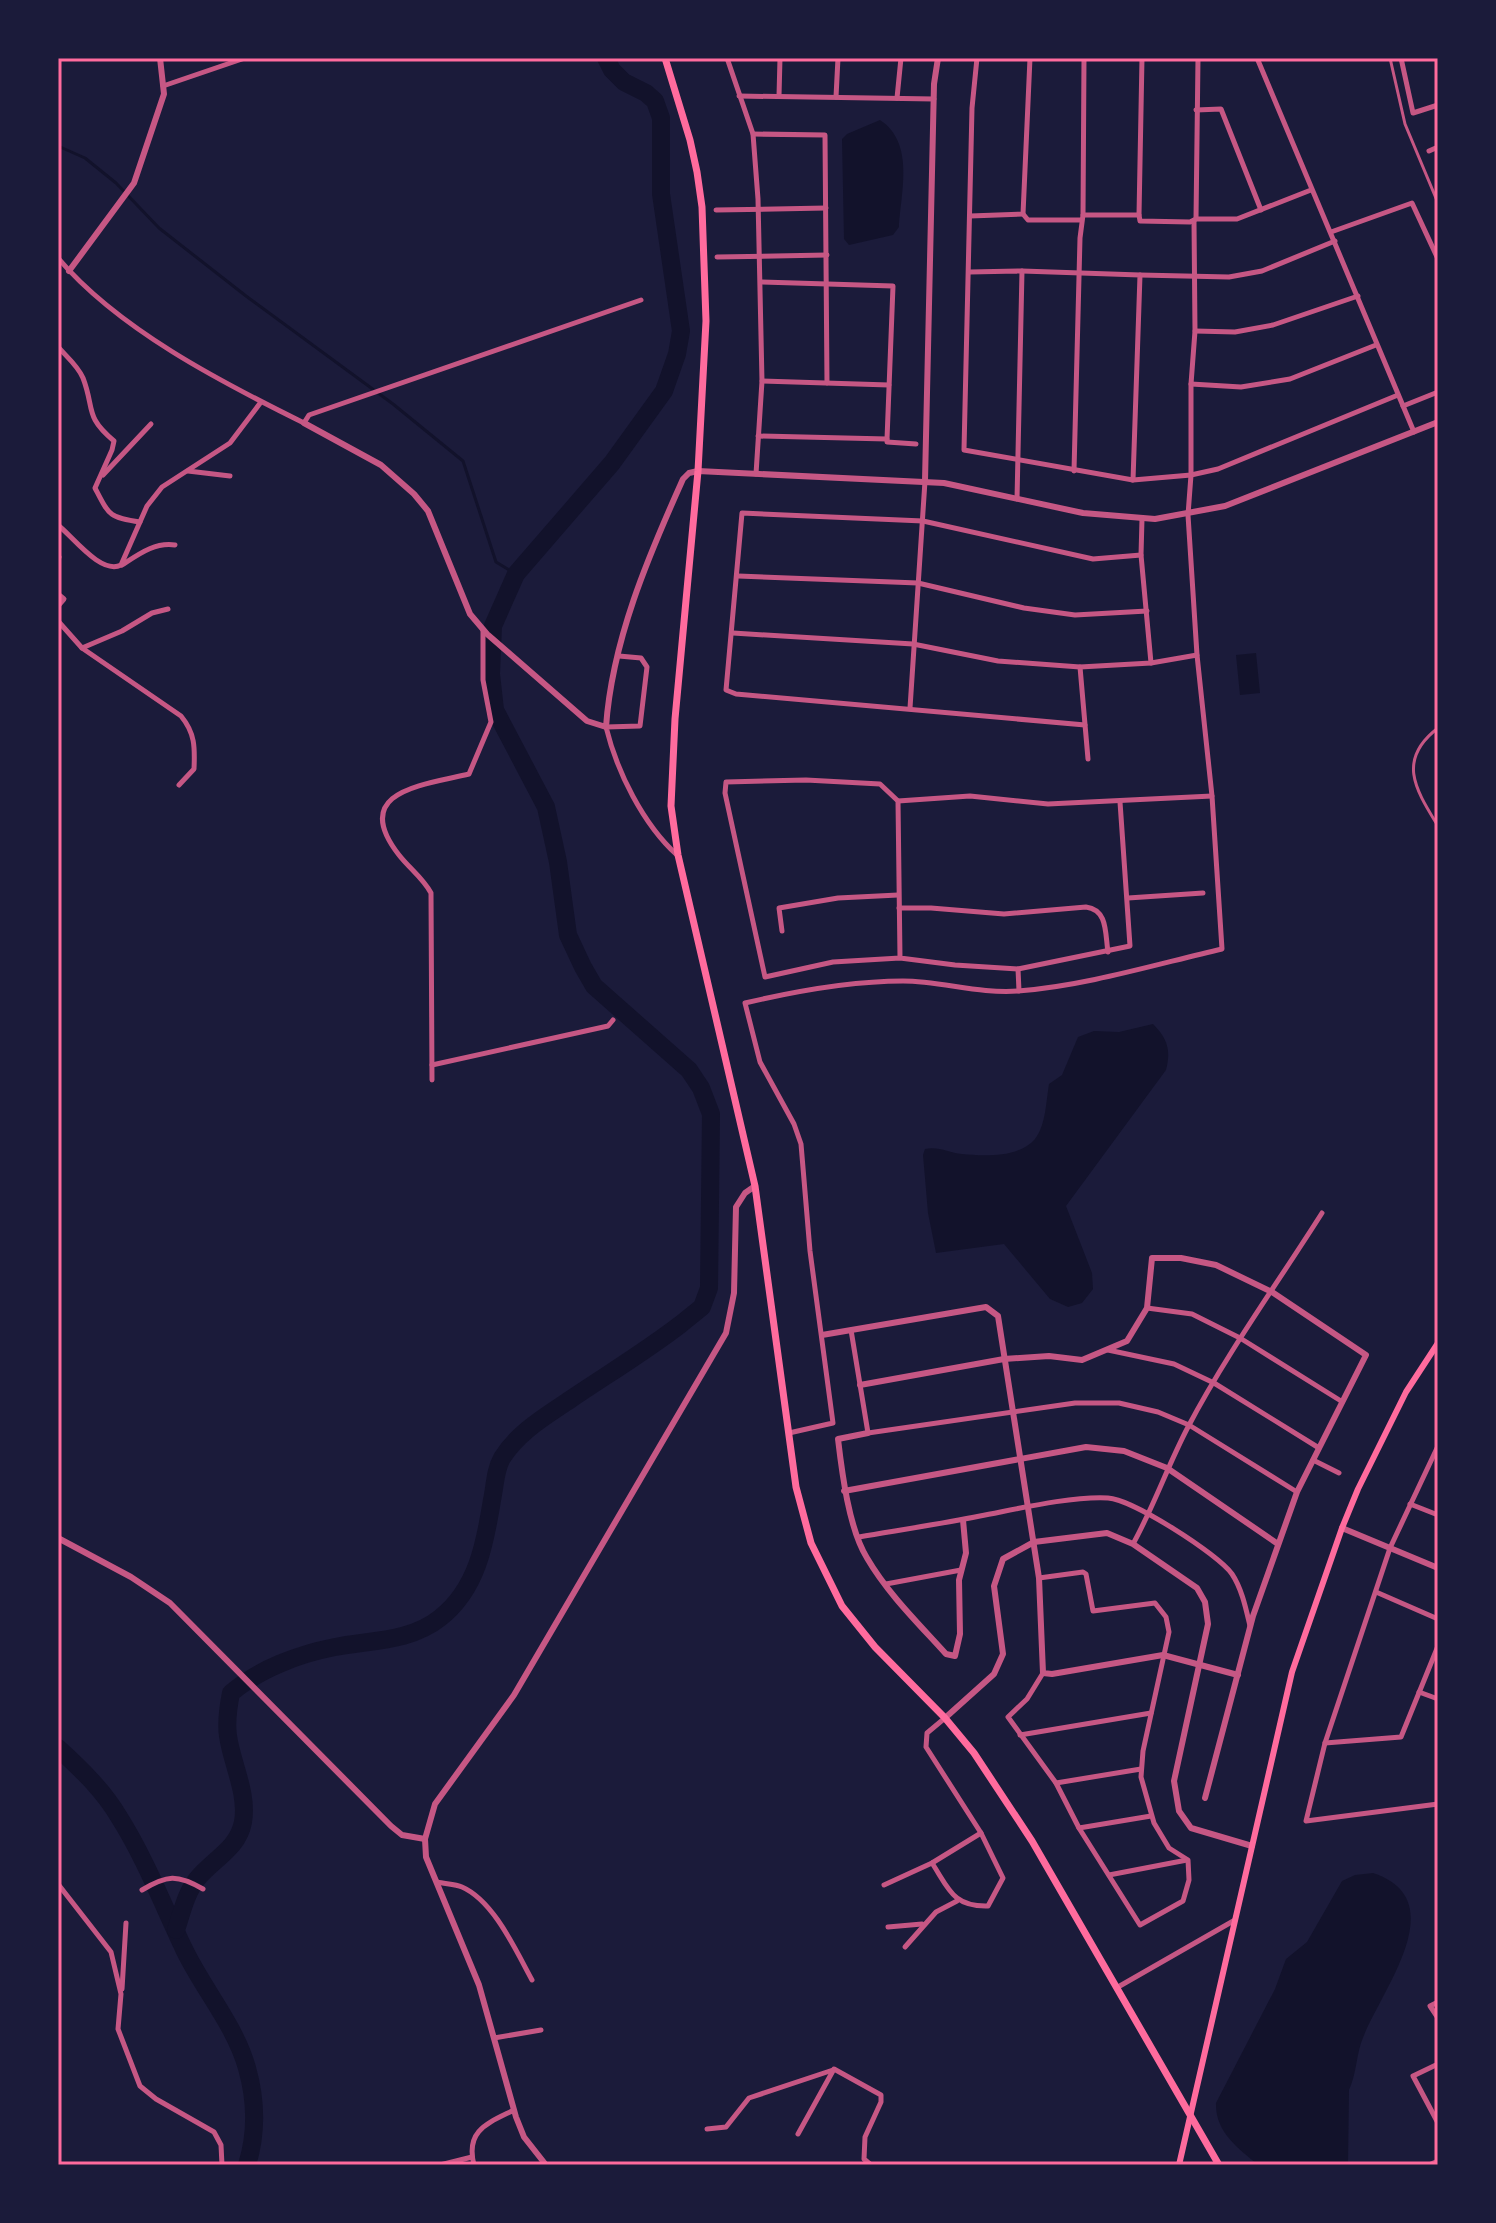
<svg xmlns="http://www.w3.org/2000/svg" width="1496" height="2223" font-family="Commissioner,sans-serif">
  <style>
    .water { fill: #12122b }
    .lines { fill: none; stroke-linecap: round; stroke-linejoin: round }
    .stream { stroke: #12122b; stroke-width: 3 }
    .river { stroke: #12122b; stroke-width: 18 }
    .pedestrian { stroke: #c65784; stroke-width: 3 }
    .minor { stroke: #c65784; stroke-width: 5 }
    .tertiary { stroke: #c65784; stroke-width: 6 }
    .secondary { stroke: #ff6b9d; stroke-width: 6 }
    .primary { stroke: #ff6b9d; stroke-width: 7 }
    .neatline { fill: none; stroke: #ff6b9d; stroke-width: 3 }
  </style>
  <rect width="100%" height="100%" fill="#1b1b3a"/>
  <!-- water -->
  <g class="water">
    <path d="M880,120C915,143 901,192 899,227L893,235L849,245L844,239L842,139L847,134Z"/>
    <polygon points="1256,653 1260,693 1240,695 1236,655"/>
    <path d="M1153,1024C1168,1039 1171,1051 1166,1070L1066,1206L1092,1273L1093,1289L1082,1303L1068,1307L1050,1299L1004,1244L936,1253L928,1213L923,1155L925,1149C939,1146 949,1153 962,1154C984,1156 1019,1158 1035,1139C1046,1125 1046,1101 1049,1084L1062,1075L1078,1037L1094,1031L1119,1032Z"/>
    <path d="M1373,1873C1457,1901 1377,1995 1361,2043C1356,2059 1356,2075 1349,2090L1348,2165H1258C1238,2148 1215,2132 1216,2103L1275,1989L1286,1959L1307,1942L1342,1881L1355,1875Z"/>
  </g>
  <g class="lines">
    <!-- stream -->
    <polyline class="stream" points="58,146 85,158 116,183 159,228 246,296 393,404 463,461 496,562 516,574"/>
    <!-- river -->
    <g class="river">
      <path d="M58,1748C81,1769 103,1790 119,1817C145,1858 163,1905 184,1949C203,1989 235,2025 247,2068C256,2100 257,2133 247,2165"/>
      <path d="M176,1930C182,1912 186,1893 197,1879C213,1859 238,1849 243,1822C248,1793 232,1764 228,1736C226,1722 228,1708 231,1693C259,1669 299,1654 335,1647C370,1640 410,1642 440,1618C477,1589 485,1544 492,1500C495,1486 495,1470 502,1458C518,1432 546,1416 571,1399C608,1374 646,1351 681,1324L702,1307L709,1288L711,1114L701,1088L689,1070L594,986L583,967L568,935L558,862L546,807L495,710L491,674L493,626L516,574L612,463L664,391L677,354L681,331L661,194V118L655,101L646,93L624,82L612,70L606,58"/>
    </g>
    <!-- pedestrian -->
    <g class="pedestrian">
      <polyline points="1390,58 1405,124 1438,203"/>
      <path d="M1438,728C1396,760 1416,790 1438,826"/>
    </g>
    <!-- minor -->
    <g class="minor">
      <polyline points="727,58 753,134 758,199 762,381 756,474"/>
      <polyline points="977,58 972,108 964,450 1133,480 1191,475 1218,469 1398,395"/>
      <polyline points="1084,58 1083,215 1139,215 1140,221 1190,222 1196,219 1237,219 1311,190"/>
      <polyline points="1257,58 1414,432"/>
      <polyline points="1401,58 1413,113 1438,105"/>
      <polyline points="163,86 245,58"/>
      <polyline points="739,96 934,99"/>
      <polyline points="779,96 780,58"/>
      <polyline points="836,97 838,58"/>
      <polyline points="897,98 901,58"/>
      <polyline points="1196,110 1221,109 1261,210"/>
      <polyline points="753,134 825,135 827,383"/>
      <polyline points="1429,151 1438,147"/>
      <polyline points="716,210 826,208"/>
      <polyline points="1023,214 1028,220 1081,220"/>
      <polyline points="1139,215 1142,58"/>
      <polyline points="970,216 1023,214 1030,58"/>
      <polyline points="1196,219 1198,58"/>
      <polyline points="1331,232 1412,203 1438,259"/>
      <polyline points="717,257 827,255"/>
      <path d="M58,258C118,329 221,382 304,423L309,415L641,300"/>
      <polyline points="1022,271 1140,275 1133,480"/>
      <polyline points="970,272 1022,271 1017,499"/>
      <polyline points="1140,275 1229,277 1262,271 1335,241"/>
      <polyline points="761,282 893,286 887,439"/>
      <polyline points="1195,331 1235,332 1273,325 1358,296"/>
      <path d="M58,347C67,357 78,366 83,378C95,409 84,416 114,441L112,450L95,488C109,515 109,518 140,522"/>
      <polyline points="762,381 889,385"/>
      <polyline points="1191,384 1241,387 1290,379 1376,345"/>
      <polyline points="1403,406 1438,392"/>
      <polyline points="758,436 887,439 887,442 916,444"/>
      <polyline points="188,471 230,476"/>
      <polyline points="1074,471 1080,238 1083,215"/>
      <polyline points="103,475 151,424"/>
      <polyline points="1142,519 1141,555 1151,663"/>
      <path d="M58,525C73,537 101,575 121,565L147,506L162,487L230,443L261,402"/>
      <polyline points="58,557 59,557"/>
      <path d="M122,565C139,554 155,542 175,545"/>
      <polyline points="738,576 918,583 1024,608 1075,615 1147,611"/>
      <polyline points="58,594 64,599 58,606"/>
      <path d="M58,621L82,648L181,716C195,733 195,747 194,769L179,785"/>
      <polyline points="733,633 913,644 998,661 1080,667 1151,663 1197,655"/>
      <polyline points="82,648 122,631 152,613 168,609"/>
      <path d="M619,656L641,658L647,667L640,726L606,727C617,772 643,824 677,855"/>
      <polyline points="1080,667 1088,759"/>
      <polyline points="910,708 925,481"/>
      <polyline points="1085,725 736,694 726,690 742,513 923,521 1093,559 1141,555"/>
      <polyline points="898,801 970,796 1048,804 1212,796"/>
      <polyline points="1128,898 1203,893"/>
      <path d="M899,908H931L1004,914L1086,907C1108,910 1105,933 1108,952"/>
      <polyline points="782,931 779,908 838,898 898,895"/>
      <polyline points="900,958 898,801 880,784 806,780 726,782 725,793 765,977 833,962 900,958 955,965 1018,969 1130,946 1120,802"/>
      <polyline points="1018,969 1019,991"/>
      <polyline points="432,1065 608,1026 613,1020"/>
      <path d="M432,1080L431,893C423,878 409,868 399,855C349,791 423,785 469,774L491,722L483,680V630"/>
      <polyline points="1147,1308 1192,1314 1240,1338 1341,1401"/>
      <polyline points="851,1330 868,1433 1075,1403 1119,1403 1158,1412 1189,1425 1297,1492"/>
      <polyline points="1108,1350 1174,1364 1214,1383 1319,1448"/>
      <path d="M789,1433L833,1423L810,1251L801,1144L794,1124L760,1062L745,1003C796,991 850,981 903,981C941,981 979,994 1018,991C1085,986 1157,964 1222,949L1212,796L1197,655L1188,515L1191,475V384L1195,331L1194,221"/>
      <polyline points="1438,1446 1390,1548 1325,1743 1306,1821 1438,1804"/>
      <polyline points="1313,1460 1339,1473"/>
      <polyline points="1410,1504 1438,1515"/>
      <path d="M859,1537C900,1530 940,1524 980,1516C1017,1509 1071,1496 1108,1498C1132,1499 1218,1554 1232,1574C1242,1589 1246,1609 1250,1626"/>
      <path d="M1133,1544C1154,1506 1168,1465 1188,1427C1227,1353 1277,1284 1322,1213"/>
      <polyline points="1039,1578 1083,1572 1086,1574 1093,1611 1155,1603 1166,1617 1169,1632 1143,1751 1141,1777 1154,1823 1169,1848 1188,1860 1189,1880 1183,1901 1140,1925 1079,1828 1056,1783 1008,1717 1027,1699 1043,1673"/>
      <polyline points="886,1584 961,1570"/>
      <polyline points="1376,1592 1438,1619"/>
      <polyline points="1419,1692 1438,1699"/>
      <polyline points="1020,1735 1151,1713"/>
      <polyline points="1325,1743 1401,1737 1438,1646"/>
      <polyline points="1056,1783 1141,1769"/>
      <polyline points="1079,1828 1151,1816"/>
      <path d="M932,1863C949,1889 953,1907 988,1906L1003,1878L981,1833L926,1747L927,1733L945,1718"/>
      <polyline points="1109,1875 1187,1860"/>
      <path d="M437,1882C445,1884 455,1884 462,1887C494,1901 516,1951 532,1980"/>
      <polyline points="58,1884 111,1952 121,1994 118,2029 140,2086 156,2099 214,2132 221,2145 222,2165"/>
      <polyline points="884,1885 932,1863 981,1833"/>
      <path d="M142,1890C167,1875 177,1874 203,1889"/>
      <polyline points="888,1927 922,1924"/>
      <polyline points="905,1947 936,1912 957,1901"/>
      <polyline points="1118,1987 1235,1920"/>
      <polyline points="122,1989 126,1923"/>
      <polyline points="1438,2002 1430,2006 1438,2018"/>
      <polyline points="494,2038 541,2030"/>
      <polyline points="1438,2064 1413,2076 1438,2123"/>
      <polyline points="707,2129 726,2127 749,2098 833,2070"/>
      <polyline points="798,2134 834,2069 881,2095 881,2102 865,2137 864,2159 871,2165"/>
      <polyline points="440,2165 472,2157"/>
      <path d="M474,2165C465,2130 488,2123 514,2110"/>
      <polyline points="1429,2165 1438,2161"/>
    </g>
    <!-- tertiary -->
    <g class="tertiary">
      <polyline points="69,271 134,183 164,94 160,58"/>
      <path d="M304,423L381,465L414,494L428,511L470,614L487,634L587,721L606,727C612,641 648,557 683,479L689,473L698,471L944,483L1083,513L1155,519L1225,506L1438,422"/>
      <polyline points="925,481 934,84 938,58"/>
      <polyline points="822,1335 986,1307 998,1316 1039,1578 1043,1673 1052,1674 1163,1655 1238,1675"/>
      <polyline points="860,1385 1004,1359 1049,1356 1082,1360 1127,1341 1147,1308 1152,1258 1181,1258 1216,1265 1272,1292 1366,1355 1297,1492 1253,1616 1205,1798"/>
      <path d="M868,1433L838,1439C842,1473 849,1529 867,1558C888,1594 919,1624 946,1654L955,1656L960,1634L959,1580L966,1553L963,1520"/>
      <polyline points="844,1491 1086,1447 1124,1451 1167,1468 1278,1544"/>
      <polyline points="1342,1528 1438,1568"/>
      <polyline points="58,1538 131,1577 170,1603 391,1826 402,1835 425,1839"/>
      <polyline points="945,1718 994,1674 1003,1654 994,1586 1003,1559 1034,1542 1107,1533 1133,1544 1197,1588 1205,1602 1208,1624 1174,1781 1179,1811 1191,1828 1252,1846"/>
      <polyline points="546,2165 524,2137 516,2117 479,1985 426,1857 425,1839 435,1804 514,1695 726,1333 734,1293 736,1207 745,1193 755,1186"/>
    </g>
    <!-- secondary -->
    <polyline class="secondary" points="1179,2165 1292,1672 1342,1528 1358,1489 1406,1392 1438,1343"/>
    <!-- primary -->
    <polyline class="primary" points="665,58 690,140 697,172 702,207 706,321 698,471 675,719 671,806 678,855 755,1186 796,1487 811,1543 842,1606 875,1647 945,1718 974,1753 1032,1841 1219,2165"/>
  </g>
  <!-- border -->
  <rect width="1496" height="2223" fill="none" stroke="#1b1b3a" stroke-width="120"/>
  <rect x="60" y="60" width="1376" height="2103" class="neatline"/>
</svg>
